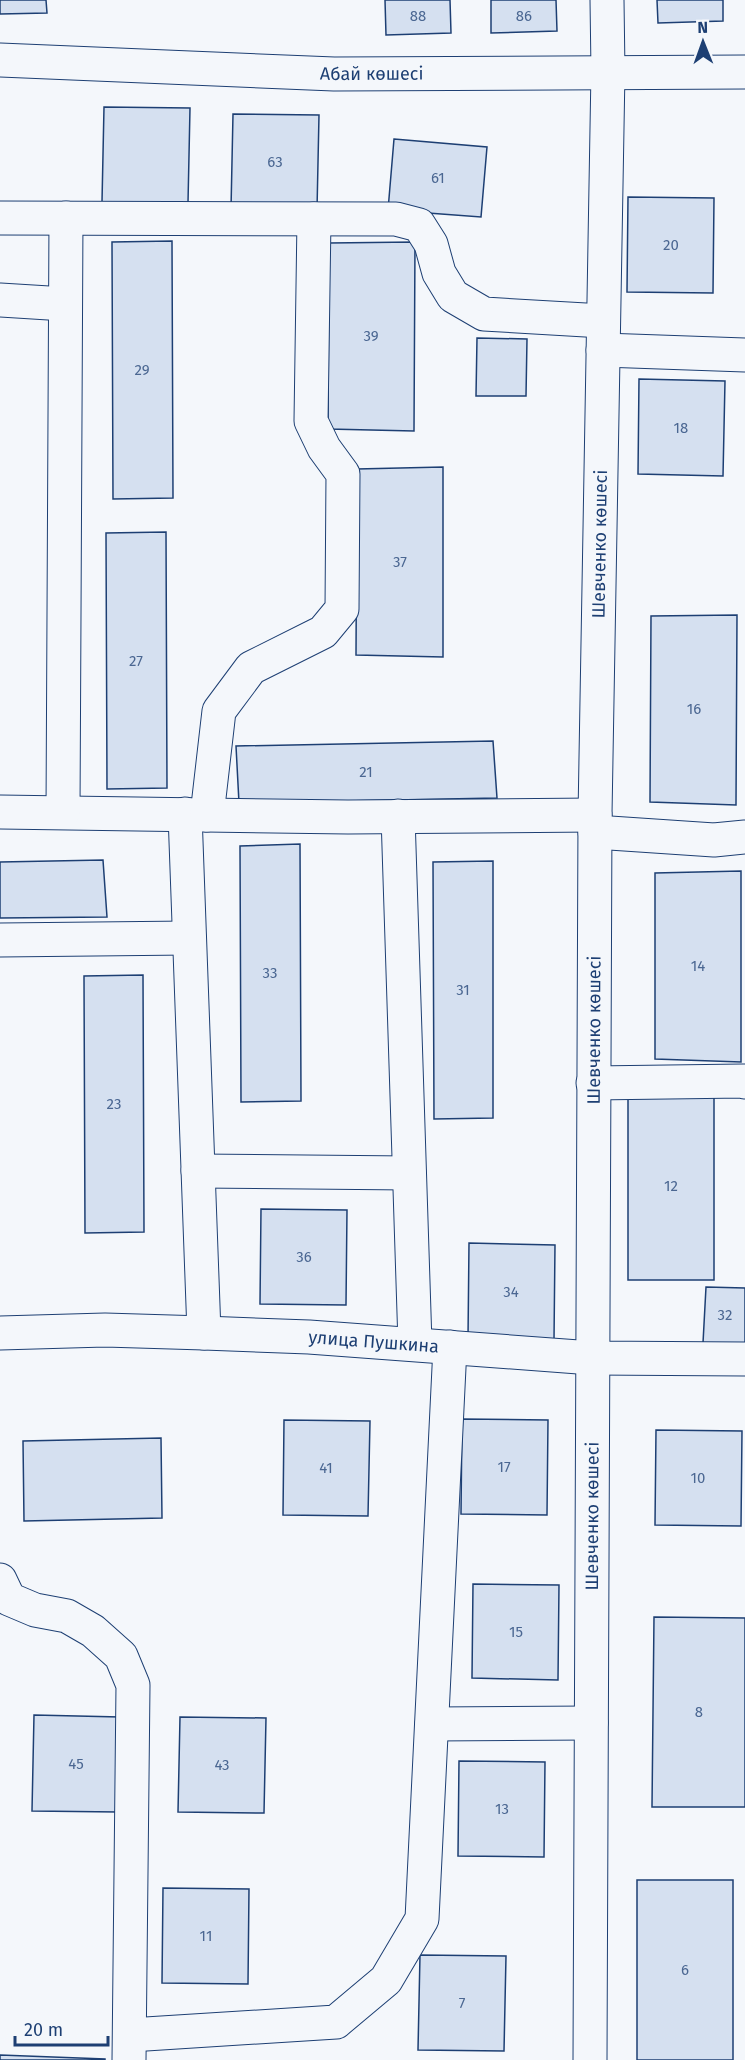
<svg xmlns="http://www.w3.org/2000/svg" width="745" height="2060" font-family="'Fira Sans',sans-serif">
  <style>
    .building { fill: #d5e0f0; stroke: #1d3f73; stroke-width: 1.5 }
    .lines { fill: none; stroke-linecap: round; stroke-linejoin: round }
    .minor-casing { stroke: #1d3f73; stroke-width: 35 }
    .major-casing { stroke: #1d3f73; stroke-width: 35 }
    .minor { stroke: #f4f7fb; stroke-width: 33 }
    .major { stroke: #f4f7fb; stroke-width: 33 }
    .labels { text-anchor: middle; stroke-width: 4.5; stroke-linejoin: round; paint-order: stroke }
    .number-label { font-size: 15px; fill: #4b6792 }
    .street-label { font-size: 18px; fill: #1d3f73; stroke: #f4f7fb }
  </style>
  <rect width="100%" height="100%" fill="#f4f7fb"/>
  <!-- building -->
  <g class="building">
    <polygon points="0,0 46,0 47,13 0,14"/>
    <polygon points="385,0 450,0 451,33 386,35"/>
    <polygon points="491,0 556,0 557,31 491,33"/>
    <polygon points="657,0 723,0 723,21 658,23"/>
    <polygon points="104,107 190,108 188,203 102,202"/>
    <polygon points="233,114 319,115 317,210 231,209"/>
    <polygon points="394,139 487,147 481,217 388,210"/>
    <polygon points="628,197 714,198 713,293 627,292"/>
    <polygon points="172,241 173,498 113,499 112,242"/>
    <polygon points="415,242 414,431 328,429 329,243"/>
    <polygon points="477,338 527,339 526,396 476,396"/>
    <polygon points="639,379 725,381 723,476 638,474"/>
    <polygon points="443,467 443,657 356,655 357,469"/>
    <polygon points="166,532 167,788 107,789 106,533"/>
    <polygon points="737,615 736,805 650,802 651,616"/>
    <polygon points="493,741 497,798 239,803 236,746"/>
    <polygon points="300,844 301,1101 241,1102 240,846"/>
    <polygon points="103,860 107,917 0,918 0,862"/>
    <polygon points="493,861 493,1118 434,1119 433,862"/>
    <polygon points="741,871 741,1062 655,1059 655,873"/>
    <polygon points="143,975 144,1232 85,1233 84,976"/>
    <rect x="628" y="1092" width="86" height="188"/>
    <polygon points="261,1209 347,1210 346,1305 260,1304"/>
    <polygon points="469,1243 555,1245 554,1340 468,1339"/>
    <polygon points="706,1287 745,1288 745,1344 703,1343"/>
    <polygon points="462,1419 548,1420 547,1515 461,1514"/>
    <polygon points="284,1420 370,1421 368,1516 283,1515"/>
    <polygon points="656,1430 742,1431 741,1526 655,1525"/>
    <polygon points="161,1438 162,1518 24,1521 23,1441"/>
    <polygon points="473,1584 559,1585 558,1680 472,1678"/>
    <polygon points="654,1617 745,1618 745,1807 652,1807"/>
    <polygon points="34,1715 120,1717 118,1812 32,1811"/>
    <polygon points="180,1717 266,1718 264,1813 178,1812"/>
    <polygon points="459,1761 545,1762 544,1857 458,1856"/>
    <rect x="637" y="1880" width="96" height="180"/>
    <polygon points="163,1888 249,1889 248,1984 162,1983"/>
    <polygon points="420,1955 506,1956 504,2051 418,2050"/>
    <polygon points="0,2055 105,2059 105,2060 0,2060"/>
  </g>
  <g class="lines">
    <!-- minor casing -->
    <g class="minor-casing">
      <g id="minor">
        <polyline points="0,218 396,219 419,225 431,244 439,273 453,296 484,314 603,321"/>
        <polyline points="0,300 65,304"/>
        <polyline points="603,350 745,355"/>
        <polyline points="0,812 348,817 595,815"/>
        <polyline points="63,812 66,218"/>
        <polyline points="185,814 204,1333"/>
        <polyline points="207,815 219,711 251,668 323,632 342,609 343,474 324,448 311,421 314,219"/>
        <polyline points="398,816 415,1344"/>
        <polyline points="595,832 714,840 745,837"/>
        <polyline points="0,940 189,938"/>
        <polyline points="593,1083 743,1081 745,1082"/>
        <polyline points="198,1171 409,1173"/>
        <path id="s1" d="M0,1333L105,1330L204,1333L309,1337L592,1358L745,1359"/>
        <polyline points="0,1580 9,1599 35,1610 67,1616 93,1631 121,1656 133,1685 129,2060"/>
        <polyline points="432,1724 591,1723"/>
        <polyline points="130,2035 336,2022 386,1980 422,1919 450,1347"/>
        <path id="s2" d="M590,2060L595,815L608,71L607,0"/>
      </g>
    </g>
    <!-- major casing -->
    <g class="major-casing">
      <g id="major">
        <path id="s3" d="M0,60L334,74L745,72"/>
      </g>
    </g>
    <!-- minor -->
    <use href="#minor" class="minor"/>
    <!-- major -->
    <use href="#major" class="major"/>
  </g>
  <g class="labels">
    <!-- number labels -->
    <g class="number-label">
      <text x="418" y="21">88</text>
      <text x="524" y="21">86</text>
      <text x="275" y="167">63</text>
      <text x="438" y="183">61</text>
      <text x="671" y="250">20</text>
      <text x="371" y="341">39</text>
      <text x="142" y="375">29</text>
      <text x="681" y="433">18</text>
      <text x="400" y="567">37</text>
      <text x="136" y="666">27</text>
      <text x="694" y="714">16</text>
      <text x="366" y="777">21</text>
      <text x="698" y="971">14</text>
      <text x="270" y="978">33</text>
      <text x="463" y="995">31</text>
      <text x="114" y="1109">23</text>
      <text x="671" y="1191">12</text>
      <text x="304" y="1262">36</text>
      <text x="511" y="1297">34</text>
      <text x="725" y="1320">32</text>
      <text x="504" y="1472">17</text>
      <text x="326" y="1473">41</text>
      <text x="698" y="1483">10</text>
      <text x="516" y="1637">15</text>
      <text x="699" y="1717">8</text>
      <text x="76" y="1769">45</text>
      <text x="222" y="1770">43</text>
      <text x="502" y="1814">13</text>
      <text x="206" y="1941">11</text>
      <text x="685" y="1975">6</text>
      <text x="462" y="2008">7</text>
    </g>
    <!-- street labels -->
    <g class="street-label">
      <text dy="6" stroke="none"><textPath href="#s3" startOffset="372">Абай көшесі</textPath></text>
      <text dy="6" stroke="none"><textPath href="#s2" startOffset="1516">Шевченко көшесі</textPath></text>
      <text dy="6" stroke="none"><textPath href="#s2" startOffset="1030">Шевченко көшесі</textPath></text>
      <text dy="6" stroke="none"><textPath href="#s1" startOffset="374">улица Пушкина</textPath></text>
      <text dy="6" stroke="none"><textPath href="#s2" startOffset="544">Шевченко көшесі</textPath></text>
    </g>
  </g>
  <!-- north arrow -->
  <g transform="translate(703 42) rotate(359)" stroke="#f4f7fb" stroke-width="4.5" paint-order="stroke">
  <path d="M0-4.5L10 22L0 15L-10 22Z" fill="#1d3f73"/>
  <text y="-9" font-size="16" font-weight="bold" text-anchor="middle" fill="#1d3f73">N</text>
  </g>
  <!-- scale -->
  <path d="M15 2036v9h93v-9" fill="none" stroke="#1d3f73" stroke-width="3"/>
  <text x="24" y="2036" font-size="18" fill="#1d3f73" stroke="#f4f7fb" stroke-width="4.5" paint-order="stroke">20 m</text>
</svg>
